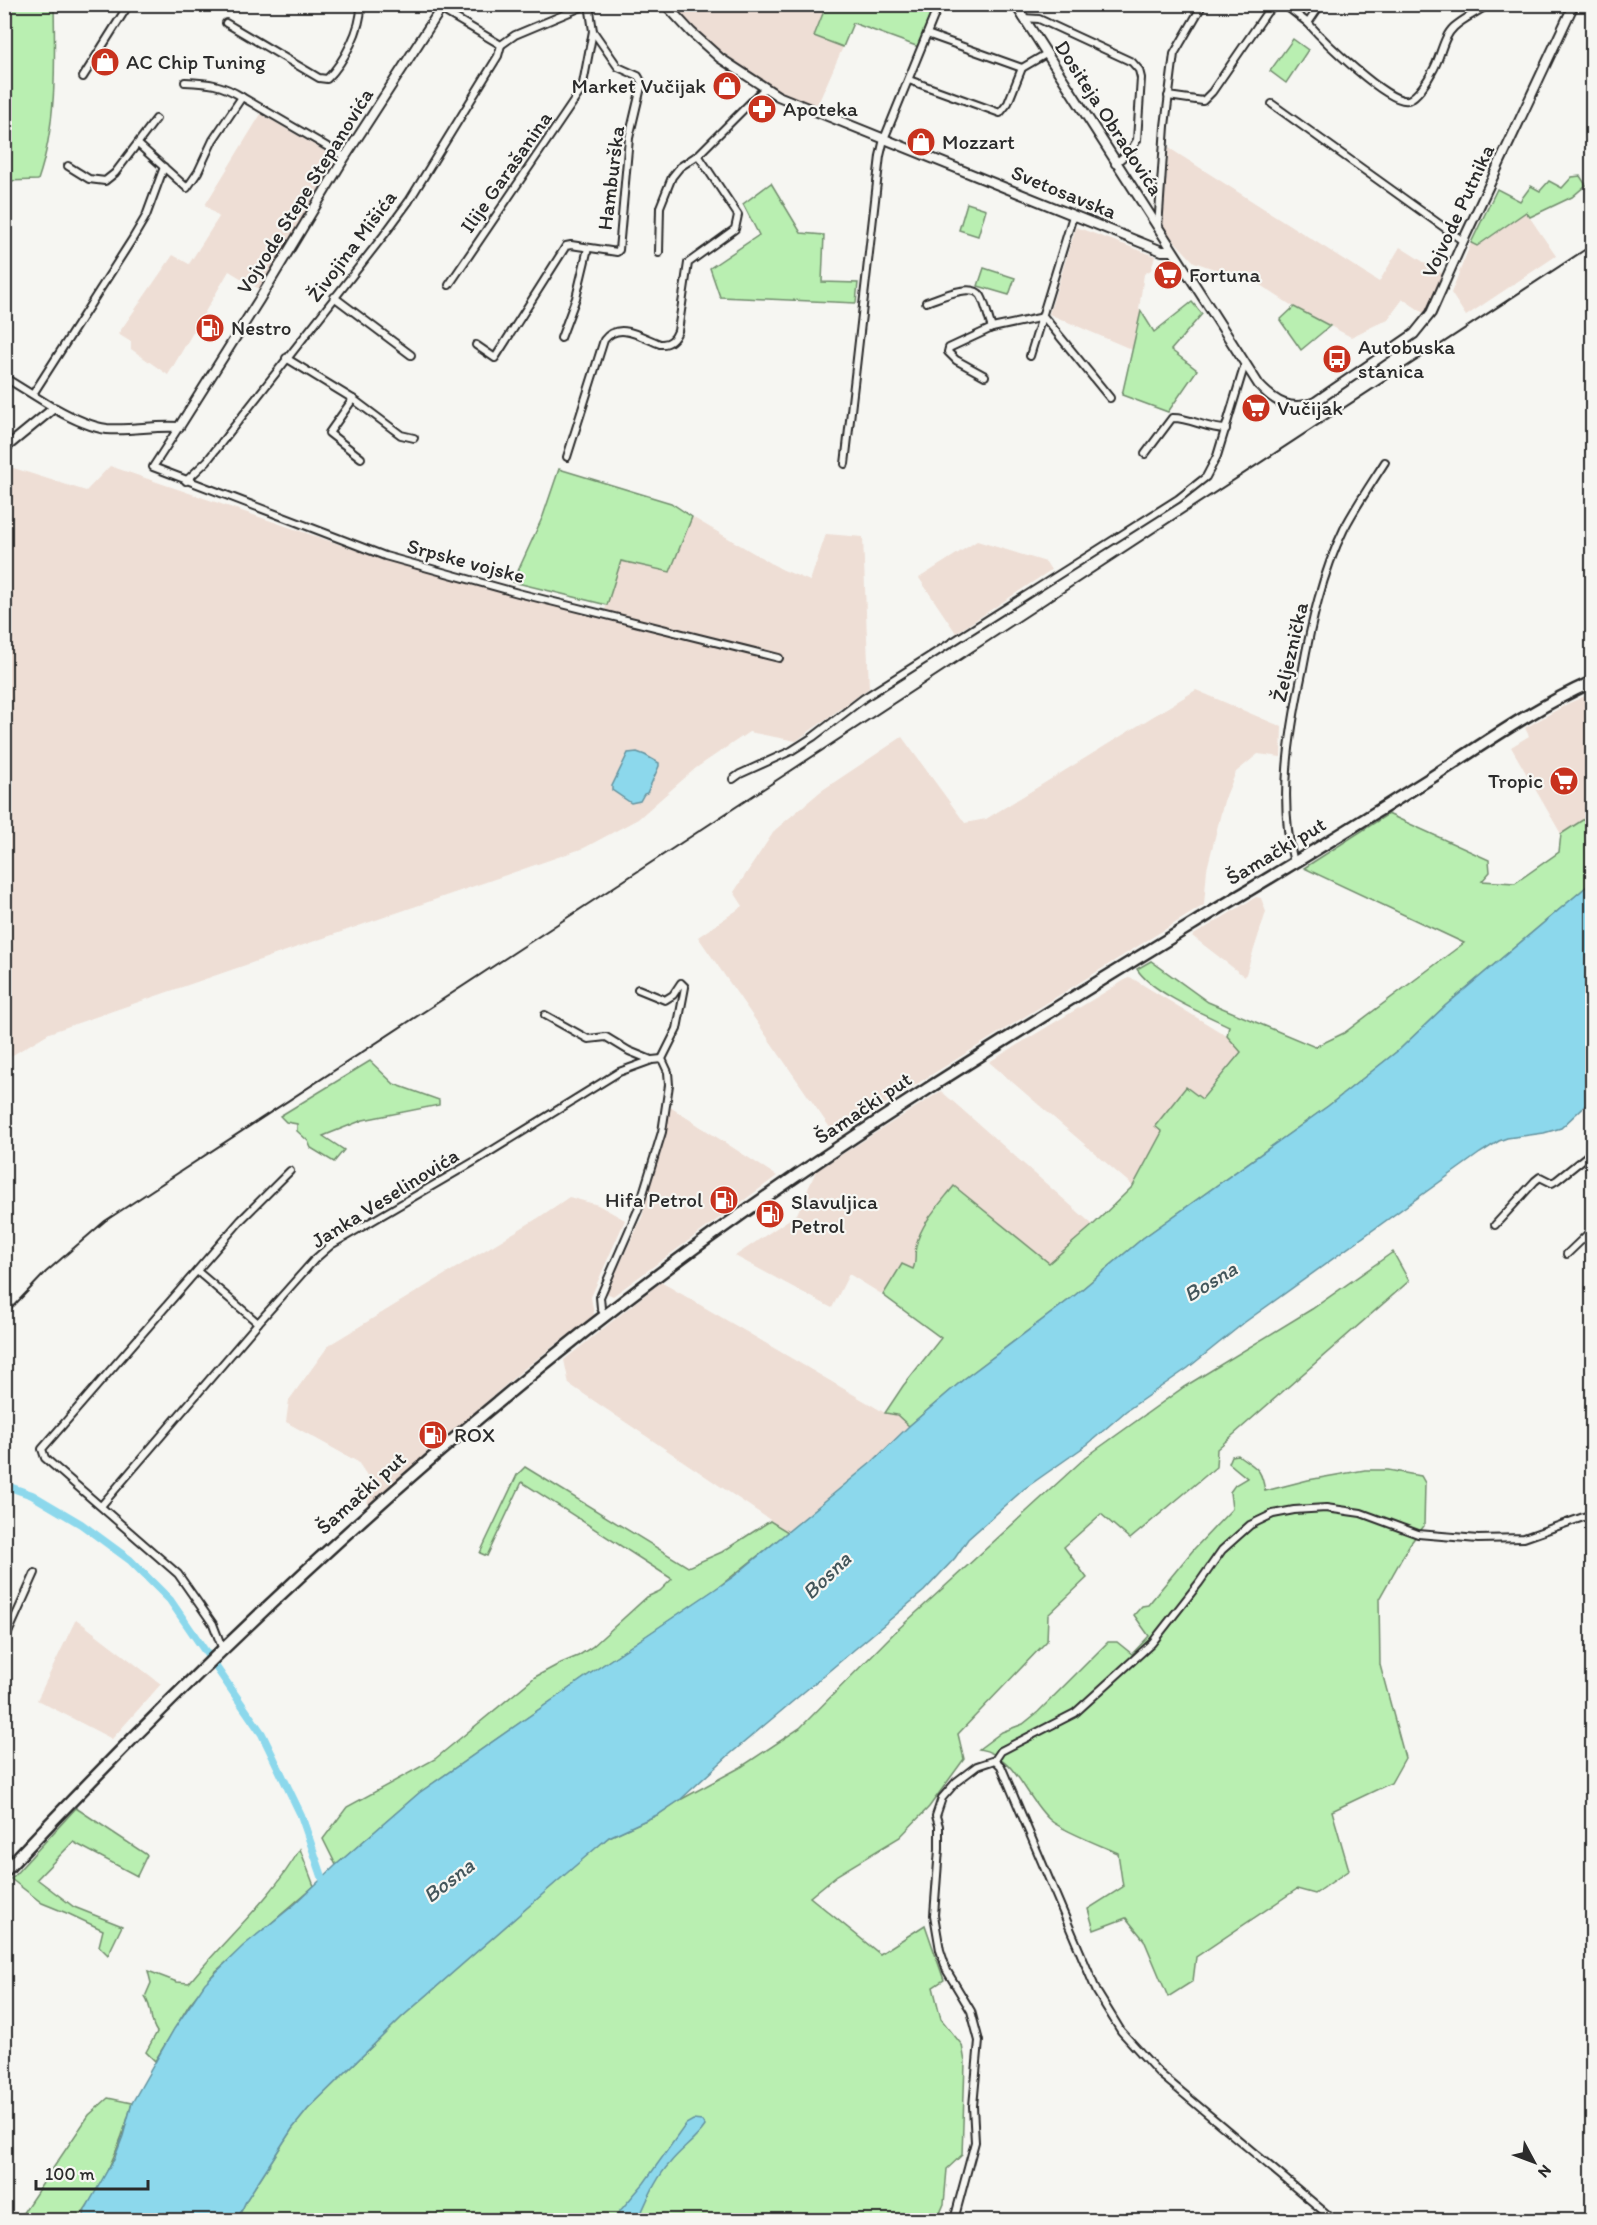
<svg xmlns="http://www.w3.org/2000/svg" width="1597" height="2225" font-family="Itim,sans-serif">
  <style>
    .built { fill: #eeded5 }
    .green { fill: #b9efb1; stroke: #728d6e; stroke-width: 1.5 }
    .water { fill: #8cd8ec; stroke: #65939f; stroke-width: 1.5 }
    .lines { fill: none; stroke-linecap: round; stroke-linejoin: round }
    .canal { stroke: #8cd8ec; stroke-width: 8 }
    .minor-casing { stroke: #2b2b2b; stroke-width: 10 }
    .tertiary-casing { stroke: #2b2b2b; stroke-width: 12 }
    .primary-casing { stroke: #2b2b2b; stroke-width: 15 }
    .minor { stroke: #f6f6f2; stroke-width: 6 }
    .tertiary { stroke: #f6f6f2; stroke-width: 8 }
    .primary { stroke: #f6f6f2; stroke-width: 10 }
    .rail { stroke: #2b2b2b; stroke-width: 2 }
    .labels { text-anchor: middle; stroke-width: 4.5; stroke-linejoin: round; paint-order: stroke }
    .poi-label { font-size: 21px; fill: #2b2b2b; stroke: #f6f6f2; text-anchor: start }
    .street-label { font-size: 21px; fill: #2b2b2b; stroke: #f6f6f2 }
    .water-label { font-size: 22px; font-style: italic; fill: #43565b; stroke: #f6f6f2 }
  </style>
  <rect width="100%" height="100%" fill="#f6f6f2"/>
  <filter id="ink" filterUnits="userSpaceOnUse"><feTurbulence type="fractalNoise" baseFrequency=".0167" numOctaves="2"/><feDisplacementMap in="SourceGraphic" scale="12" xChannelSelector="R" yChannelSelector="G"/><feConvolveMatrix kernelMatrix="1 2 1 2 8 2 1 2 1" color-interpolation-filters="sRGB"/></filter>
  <g filter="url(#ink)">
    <!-- built -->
    <g class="built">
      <polygon points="810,4 824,11 814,36 843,47 817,106 778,90 719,50 683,16 674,5"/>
      <polygon points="261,114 340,160 259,289 229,271 168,375 131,349 131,342 118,334 173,255 189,264 219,217 205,205"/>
      <polygon points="1169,148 1379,282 1400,247 1444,275 1425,314 1403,299 1388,319 1351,337 1294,307 1260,285 1194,262 1166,232 1163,223"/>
      <polygon points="1526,212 1556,256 1466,316 1451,293 1471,243 1477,246"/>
      <polygon points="1076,227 1155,256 1151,270 1144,274 1139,309 1141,311 1133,350 1049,314"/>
      <polygon points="4,465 86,491 110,466 394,563 602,619 621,561 670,572 692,517 781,569 810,581 826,534 863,537 869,688 796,741 749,732 696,768 638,819 584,848 49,1033 11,1056 5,1057"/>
      <polygon points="977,541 1046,562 1051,570 956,633 919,578"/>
      <polygon points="1196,690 1282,727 1281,757 1258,754 1236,772 1224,801 1207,869 1204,905 835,1135 698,937 743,906 734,892 775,830 821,791 902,737 965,823 986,819"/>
      <polygon points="1592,693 1592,814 1561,834 1511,747 1529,736 1525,728 1569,703"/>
      <polygon points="1256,897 1261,898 1266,912 1245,977 1192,936"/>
      <polygon points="1130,977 1227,1036 1241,1051 1201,1099 1186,1088 1155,1126 1162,1132 1133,1186 989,1062"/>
      <polygon points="941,1091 1093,1225 1049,1263 1041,1258 915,1246 916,1262 913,1269 902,1265 883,1295 849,1274 832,1308 735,1256 797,1214 816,1171"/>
      <polygon points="670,1107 777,1176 613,1296 606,1293 642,1217"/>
      <polygon points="569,1197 598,1205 625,1220 591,1297 594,1315 524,1369 367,1506 370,1480 358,1462 286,1422 289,1400 329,1345 538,1218"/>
      <polygon points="661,1282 885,1413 897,1415 909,1426 872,1462 788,1532 569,1384 564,1360"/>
      <polygon points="76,1619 161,1684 112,1739 37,1700"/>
    </g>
    <!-- green -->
    <g class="green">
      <path d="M4,5H54C55,63 57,125 38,180L5,181Z"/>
      <polygon points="810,5 937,5 919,47 853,23 843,47 814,36 824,11"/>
      <polygon points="1293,39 1308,50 1286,83 1270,71"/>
      <polygon points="1580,176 1586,185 1572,197 1530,217 1526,212 1477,246 1471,243 1497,189 1520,201 1531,186 1540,191 1549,181 1562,188 1572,177"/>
      <polygon points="771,183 801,233 824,235 822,282 858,283 856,303 720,297 710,268 759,235 743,204"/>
      <polygon points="967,203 986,209 978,236 959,230"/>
      <polygon points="984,268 1015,278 1009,295 978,286"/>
      <polygon points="1192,302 1202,314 1171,350 1197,370 1168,412 1122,395 1141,311 1154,332"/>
      <polygon points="1294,307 1330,326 1301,350 1280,320"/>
      <polygon points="559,469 671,503 692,517 670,572 621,561 607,605 513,582 543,516"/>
      <path d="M1388,814L1489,860L1490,872L1482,881L1515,883L1559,852L1561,834L1592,814V882L1445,1006L1400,1049L1328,1106L1143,1238L1074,1296L964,1379L909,1426L897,1415L885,1413L903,1386L941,1338L883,1295L902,1264L913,1269C917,1260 914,1254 916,1246C921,1223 940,1204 954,1186L1049,1263L1093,1225L1133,1186L1162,1132L1155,1126L1186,1087L1202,1099L1241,1052L1227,1036L1229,1026C1204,1014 1151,992 1137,969L1151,961L1208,1002L1315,1047L1344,1033L1464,943L1304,868Z"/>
      <polygon points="370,1061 394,1084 439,1100 439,1105 363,1120 323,1136 344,1150 334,1162 311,1148 308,1141 297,1131 297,1124 286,1122 280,1116"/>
      <polygon points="1393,1252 1409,1281 1217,1449 1216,1467 1130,1539 1101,1514 1064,1547 1087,1578 1048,1615 1047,1641 958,1734 964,1759 929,1807 900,1837 837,1875 810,1897 880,1954 925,1925 944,1980 933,1987 941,2019 962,2045 965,2062 962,2155 947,2169 944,2204 937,2220 237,2220 247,2199 292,2129 308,2109 402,2017 595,1848 609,1837 659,1814 680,1800 741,1767 800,1728 894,1633 1086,1457 1184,1387 1312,1309"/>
      <path d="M1238,1455C1257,1469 1261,1467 1265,1491L1308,1480L1365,1470H1388L1421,1476L1425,1483L1424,1526L1410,1544L1379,1599L1380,1665L1405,1758L1391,1783L1332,1811L1349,1870L1315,1894L1297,1889L1196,1957L1193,1981L1168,1997L1144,1940L1126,1918L1094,1930L1088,1909L1123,1887L1118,1853C1102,1846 1061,1830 1050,1820C1025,1798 1016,1755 979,1749L1002,1732L1023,1724L1038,1712L1108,1642H1117L1132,1654L1149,1636L1134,1615L1142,1606L1148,1605L1194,1549L1232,1509L1230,1492L1235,1485L1247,1478L1229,1463L1232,1456Z"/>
      <polygon points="525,1467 688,1567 722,1552 770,1521 788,1532 716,1589 594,1671 419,1793 336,1865 323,1839 347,1807 435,1759 535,1677 561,1663 578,1656 592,1647 647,1597 660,1591 672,1579 522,1482 487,1556 480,1553 517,1475"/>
      <polygon points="76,1808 147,1855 137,1876 73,1842 37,1879 74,1907 122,1926 108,1955 99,1946 103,1930 69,1914 42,1903 11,1879"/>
      <path d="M300,1849L314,1886L215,1972L189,2005L155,2061L146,2052L157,2032C148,2019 154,2011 145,1997L151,1983L148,1971L177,1982L189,1983C226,1937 270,1901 300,1849Z"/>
      <path d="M108,2098L132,2103C121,2145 104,2185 77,2220H18L89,2115Z"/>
    </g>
    <!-- water -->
    <g class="water">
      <polygon points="637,752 645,755 659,763 659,766 647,793 644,794 640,801 631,803 612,790 612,786 628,753"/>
      <polygon points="1592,882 1592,1099 1561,1128 1544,1133 1507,1138 1499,1141 1480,1153 1245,1322 1188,1368 1126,1411 1088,1444 1024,1489 968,1539 955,1558 924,1591 729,1755 680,1800 659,1814 609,1837 583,1859 402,2017 308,2109 292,2129 247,2199 237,2220 83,2220 85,2210 115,2157 123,2136 132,2103 174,2029 205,1983 243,1946 295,1904 336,1865 419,1793 594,1671 733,1577 872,1462 909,1426 964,1379 1074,1296 1143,1238 1328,1106 1400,1049 1445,1006"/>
      <path d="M693,2120L702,2121L705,2126C695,2141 681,2149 670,2163C655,2179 647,2201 638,2220H612L644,2183L686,2124Z"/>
    </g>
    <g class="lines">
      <!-- canal -->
      <polyline class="canal" points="4,1485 32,1495 81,1524 130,1560 170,1600 262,1734 301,1815 326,1888"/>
      <!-- minor casing -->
      <g class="minor-casing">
        <g id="minor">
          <path d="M1321,4L1308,23C1322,39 1389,105 1408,100C1417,97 1428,80 1432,72C1441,58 1442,38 1454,27C1464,18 1478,12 1489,4"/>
          <polyline points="440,9 501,45 515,35 589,4"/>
          <polyline points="1023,18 1039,19 1132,62 1139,70 1141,78 1137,140 1131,150 1115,164"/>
          <path d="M226,23L319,78L327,79C344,62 362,28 361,4"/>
          <polyline points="927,34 1022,68"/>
          <polyline points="83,77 129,4"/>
          <polyline points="909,80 1000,113 1008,103 1022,68 1046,54"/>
          <path d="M185,82C209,83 221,84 242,97"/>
          <polyline points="1168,96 1203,101 1212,92 1267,12 1275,6 1286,6 1308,23"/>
          <polyline points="1272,104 1463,241"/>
          <polyline points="138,144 187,188 198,172 213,140 242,97 345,157"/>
          <polyline points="68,166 89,179 105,181 115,173 156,119"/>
          <polyline points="1158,228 1165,126 1174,54 1203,4"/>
          <polyline points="659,253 660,207 672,177 680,167 698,155 765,88"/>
          <polyline points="449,285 582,89 593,31 589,4"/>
          <polyline points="334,297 411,355"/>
          <path d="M926,302C939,298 972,282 981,296C986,305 988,318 992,328"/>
          <polyline points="561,338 576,298 588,248"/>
          <polyline points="476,345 495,358 566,246 571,245 617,252 619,250 629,138 642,83 638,76 618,67 593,31"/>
          <polyline points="1030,356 1073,216"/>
          <polyline points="286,358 353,399 401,435 414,438"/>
          <polyline points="985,376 956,360 948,352 949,348 992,328 1044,317 1110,398"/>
          <polyline points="4,377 54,408"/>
          <polyline points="33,394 133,238 146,216 164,167"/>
          <polyline points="353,399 329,433 361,458"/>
          <polyline points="179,427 153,467 385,556 518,593 779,658"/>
          <path d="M1145,454L1172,418C1188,417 1207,429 1226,429"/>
          <path d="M567,457L604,340C619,321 641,337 660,344C669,345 675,339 678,331L688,263L735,229L738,215L698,155"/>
          <polyline points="845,464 880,156 884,139 939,4"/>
          <polyline points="186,481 207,461 384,235 409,201 498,56 501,45"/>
          <polyline points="733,779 740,774 791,751 813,737 864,698 1178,499 1206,477 1217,456 1245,364"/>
          <path d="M1294,863C1278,800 1289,735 1302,673C1311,624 1322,574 1344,529C1356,506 1371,484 1385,462"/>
          <polyline points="545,1015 588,1039 606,1037 629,1051 651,1060"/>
          <polyline points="1495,1225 1535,1181 1540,1177 1552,1183 1557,1180 1592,1152"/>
          <polyline points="1567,1254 1592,1230"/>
          <polyline points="197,1271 258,1323"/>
          <polyline points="605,1316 601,1308 600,1297 638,1210 662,1132 669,1085 668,1072 662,1059 677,1029 685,987 681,983 673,995 665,1000 638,989"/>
          <polyline points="101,1506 258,1323 314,1260 331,1245 475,1161 619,1072 652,1060 662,1059"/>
          <polyline points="4,1642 35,1573"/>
          <polyline points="223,1650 213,1624 178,1574 45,1458 42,1449 241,1220 290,1171"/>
          <polyline points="995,1760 1001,1766 1097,1992 1121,2031 1159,2073 1334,2220"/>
          <polyline points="954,2220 975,2142 973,2106 979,2041 971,2011 947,1971 940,1950 934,1915 939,1849 939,1826 936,1816 942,1798 956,1782 977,1766 995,1760 1001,1751 1075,1713 1152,1643 1199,1583 1222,1550 1250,1525 1273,1514 1294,1510 1326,1508 1361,1513 1418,1534 1478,1539 1524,1538 1592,1514"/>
        </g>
      </g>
      <!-- tertiary casing -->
      <g class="tertiary-casing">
        <g id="tertiary">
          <polyline points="665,4 691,32 720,58 778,96 1162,251 1172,251"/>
          <path d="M1015,4L1259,385C1275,402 1291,412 1315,402L1414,334L1431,313L1463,241L1574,4"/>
          <path d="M4,449L54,408C70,417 89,427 107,429C131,431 155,425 179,427L259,300L345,157L444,4"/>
        </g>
      </g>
      <!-- primary casing -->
      <g class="primary-casing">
        <path id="primary" d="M4,1872C210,1652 429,1446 670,1266C847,1134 1036,1020 1224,905C1293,864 1361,822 1429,779C1482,745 1535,707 1592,682"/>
      </g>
      <!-- minor -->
      <use href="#minor" class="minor"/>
      <!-- tertiary -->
      <use href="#tertiary" class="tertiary"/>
      <!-- primary -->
      <use href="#primary" class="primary"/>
      <!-- rail -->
      <polyline class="rail" points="4,1316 46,1272 105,1221 1592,245"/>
    </g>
  </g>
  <!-- icons -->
  <defs>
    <g id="shop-disc" transform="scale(1.5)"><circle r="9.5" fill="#c8321e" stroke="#f6f6f2"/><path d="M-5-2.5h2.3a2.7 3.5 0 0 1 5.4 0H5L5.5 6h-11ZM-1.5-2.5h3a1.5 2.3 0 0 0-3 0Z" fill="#fff"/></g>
    <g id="pharmacy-disc" transform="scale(1.5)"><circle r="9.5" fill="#c8321e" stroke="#f6f6f2"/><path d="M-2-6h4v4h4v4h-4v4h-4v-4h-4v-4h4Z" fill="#fff"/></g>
    <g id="supermarket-disc" transform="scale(1.5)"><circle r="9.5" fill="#c8321e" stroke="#f6f6f2"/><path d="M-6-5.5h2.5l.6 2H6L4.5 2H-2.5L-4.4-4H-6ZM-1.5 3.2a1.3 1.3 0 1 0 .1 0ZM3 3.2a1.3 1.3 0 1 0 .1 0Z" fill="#fff"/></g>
    <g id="fuel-disc" transform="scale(1.5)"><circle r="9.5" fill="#c8321e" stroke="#f6f6f2"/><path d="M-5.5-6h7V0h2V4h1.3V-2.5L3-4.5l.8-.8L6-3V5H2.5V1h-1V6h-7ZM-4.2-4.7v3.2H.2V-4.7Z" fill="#fff"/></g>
    <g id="bus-disc" transform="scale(1.5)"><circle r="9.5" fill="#c8321e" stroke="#f6f6f2"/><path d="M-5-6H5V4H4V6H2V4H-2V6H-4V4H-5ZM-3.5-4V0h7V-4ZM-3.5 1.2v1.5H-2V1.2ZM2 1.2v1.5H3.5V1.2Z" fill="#fff"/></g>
  </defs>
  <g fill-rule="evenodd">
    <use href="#shop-disc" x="105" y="62"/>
    <use href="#shop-disc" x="727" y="86"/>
    <use href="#pharmacy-disc" x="762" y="109"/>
    <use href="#shop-disc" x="921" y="142"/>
    <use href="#supermarket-disc" x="1168" y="275"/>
    <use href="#fuel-disc" x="210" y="328"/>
    <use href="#bus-disc" x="1337" y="359"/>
    <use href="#supermarket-disc" x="1256" y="408"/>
    <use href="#supermarket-disc" x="1564" y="781"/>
    <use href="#fuel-disc" x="724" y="1200"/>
    <use href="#fuel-disc" x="770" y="1214"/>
    <use href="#fuel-disc" x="433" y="1435"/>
  </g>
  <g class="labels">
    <!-- poi labels -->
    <g class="poi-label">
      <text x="126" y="69">AC Chip Tuning</text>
      <text x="706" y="93" text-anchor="end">Market Vučijak</text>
      <text x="783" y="116">Apoteka</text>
      <text x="942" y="149">Mozzart</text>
      <text x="1189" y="282">Fortuna</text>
      <text x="231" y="335">Nestro</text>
      <text x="1358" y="354">Autobuska<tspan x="1358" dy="24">stanica</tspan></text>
      <text x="1277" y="415">Vučijak</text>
      <text x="1543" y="788" text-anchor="end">Tropic</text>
      <text x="703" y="1207" text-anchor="end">Hifa Petrol</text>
      <text x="791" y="1209">Slavuljica<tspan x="791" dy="24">Petrol</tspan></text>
      <text x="454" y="1442">ROX</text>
    </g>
    <!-- street labels -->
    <g class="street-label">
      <text transform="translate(1109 118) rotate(57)" y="7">Dositeja Obradovića</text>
      <text transform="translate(506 172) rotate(-55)" y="7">Ilije Garašanina</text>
      <text transform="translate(611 178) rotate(-83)" y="7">Hamburška</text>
      <text transform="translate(305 191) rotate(-58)" y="7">Vojvode Stepe Stepanovića</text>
      <text transform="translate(1064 192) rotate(22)" y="7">Svetosavska</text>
      <text transform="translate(1458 211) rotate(-65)" y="7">Vojvode Putnika</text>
      <text transform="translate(352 246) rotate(-53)" y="7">Živojina Mišića</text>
      <text transform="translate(466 561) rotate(15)" y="7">Srpske vojske</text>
      <text transform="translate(1290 652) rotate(-77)" y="7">Željeznička</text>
      <text transform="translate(1276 851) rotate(-31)" y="7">Šamački put</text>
      <text transform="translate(863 1108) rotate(-34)" y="7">Šamački put</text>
      <text transform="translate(385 1198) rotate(-32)" y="7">Janka Veselinovića</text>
      <text transform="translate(361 1493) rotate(-42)" y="7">Šamački put</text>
    </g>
    <!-- water labels -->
    <g class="water-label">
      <text transform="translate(1210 1281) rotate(-31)" y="8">Bosna</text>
      <text transform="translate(826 1575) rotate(-44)" y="8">Bosna</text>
      <text transform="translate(448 1880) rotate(-38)" y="8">Bosna</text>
    </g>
  </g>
  <!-- margin -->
  <rect width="1597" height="2225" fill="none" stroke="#f6f6f2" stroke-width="24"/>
  <rect x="12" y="12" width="1573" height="2201" fill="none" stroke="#2b2b2b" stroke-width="2" filter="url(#ink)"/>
  <!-- north arrow -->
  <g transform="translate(1534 2162) rotate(131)" stroke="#f6f6f2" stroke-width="4.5" paint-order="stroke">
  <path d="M0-4.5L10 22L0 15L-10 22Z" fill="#2b2b2b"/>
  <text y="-9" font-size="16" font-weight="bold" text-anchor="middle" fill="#2b2b2b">N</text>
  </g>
  <!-- scale -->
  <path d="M36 2180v9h112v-9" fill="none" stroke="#2b2b2b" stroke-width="3"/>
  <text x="45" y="2180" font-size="18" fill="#2b2b2b" stroke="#f6f6f2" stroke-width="4.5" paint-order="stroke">100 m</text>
</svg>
